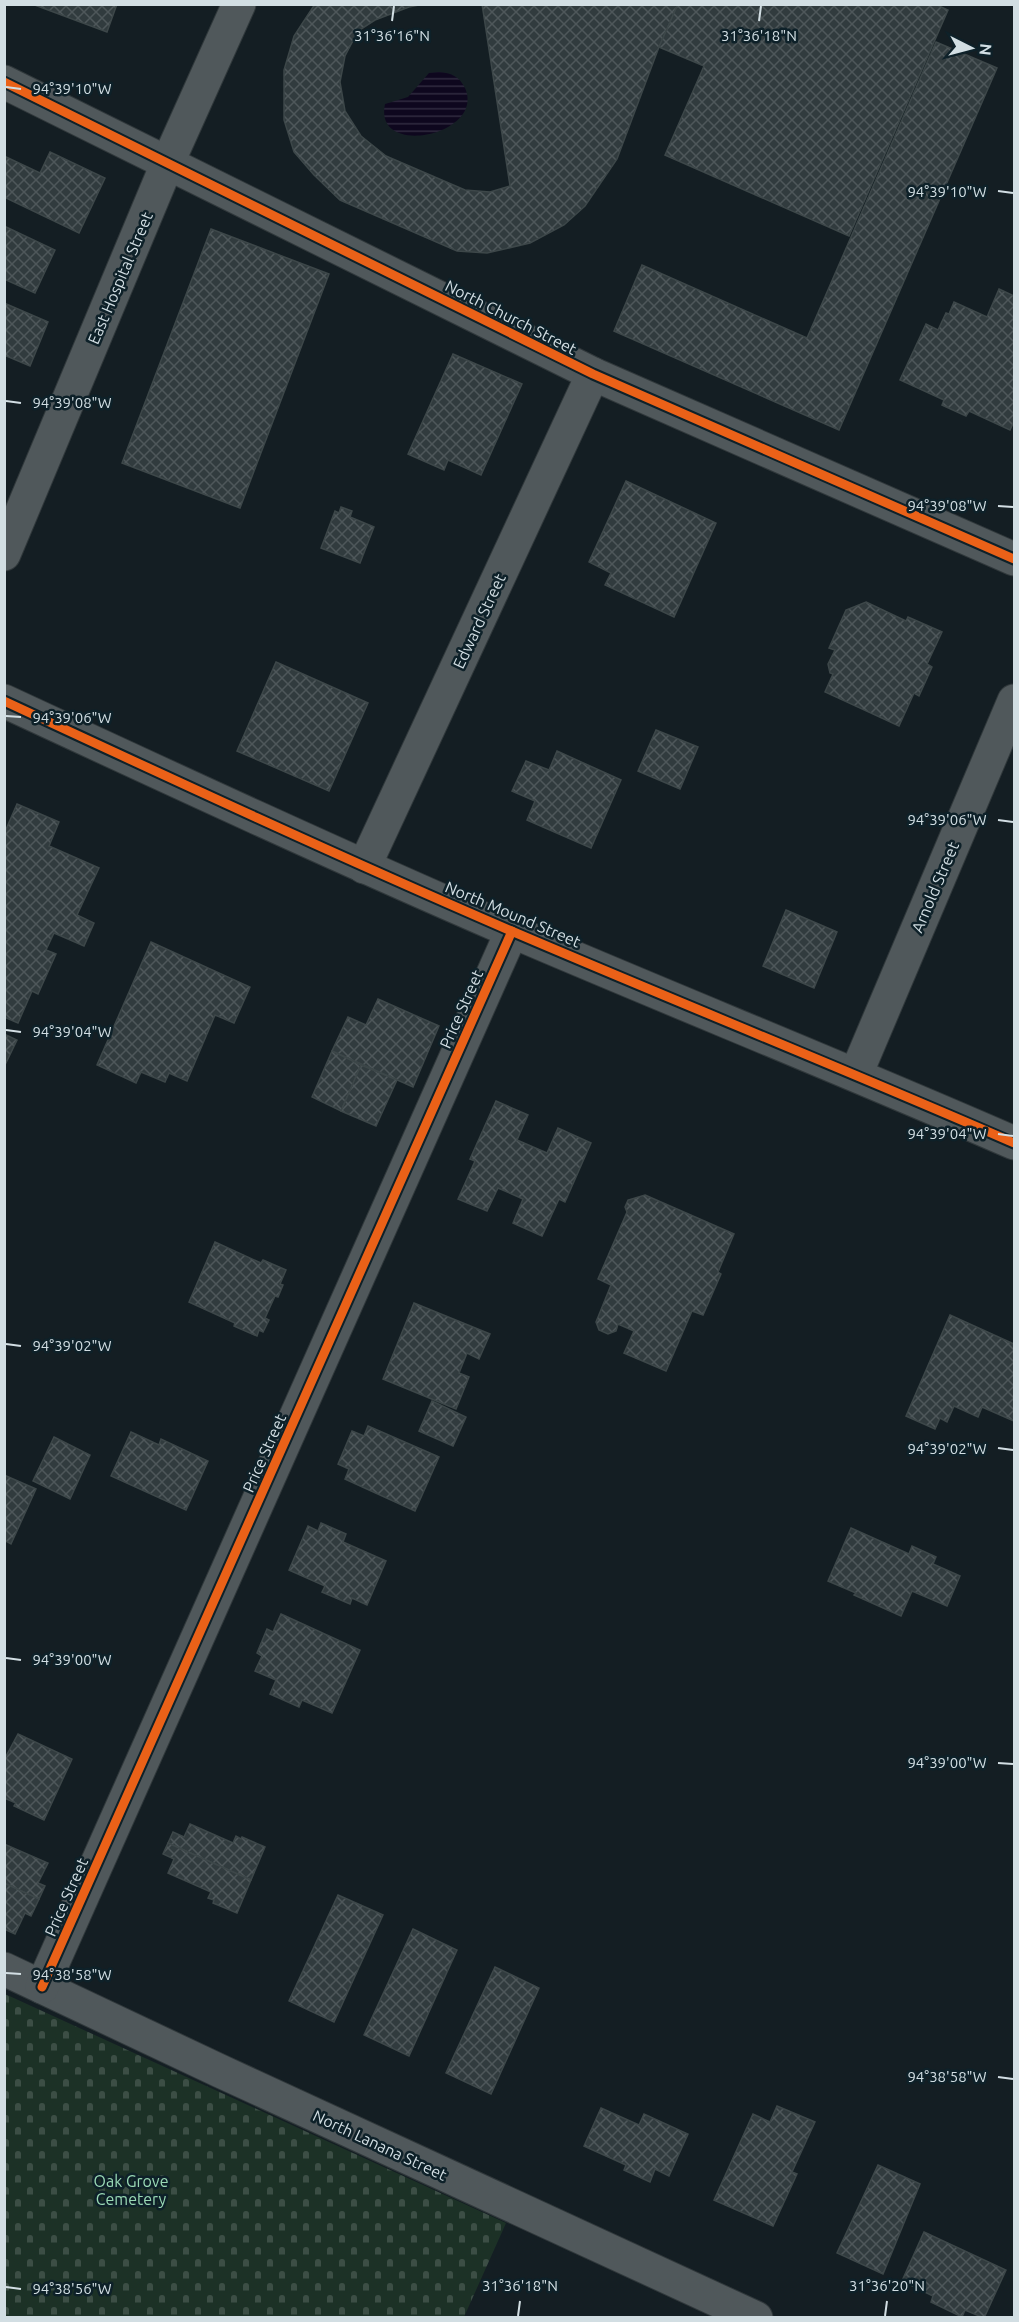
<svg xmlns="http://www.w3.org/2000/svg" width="1019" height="2322" font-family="Ubuntu,sans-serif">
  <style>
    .cemetery { fill: url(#cemetery-stones) }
    .water { fill: url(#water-rules) }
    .building { fill: url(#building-cross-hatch); stroke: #3d4749; stroke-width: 1.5 }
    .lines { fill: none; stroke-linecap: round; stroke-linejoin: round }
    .minor-casing { stroke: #30383b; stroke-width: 35 }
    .minor { stroke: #50585b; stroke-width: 33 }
    .cycleway-casing { stroke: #0e2129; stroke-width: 13 }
    .cycleway { stroke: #ea6118; stroke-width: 9 }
    .ticks { fill: none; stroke: #d2dee3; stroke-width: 2 }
    .labels { text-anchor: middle; stroke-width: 5; stroke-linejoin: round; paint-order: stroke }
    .street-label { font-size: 16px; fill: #d2dee3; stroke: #0e2129 }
    .park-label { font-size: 16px; fill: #9ad9b5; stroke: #0e2129 }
    .ticks-label { font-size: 15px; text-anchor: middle; fill: #d2dee3; stroke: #0e2129; stroke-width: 5; stroke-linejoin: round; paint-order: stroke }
  </style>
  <defs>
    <pattern id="cemetery-stones" width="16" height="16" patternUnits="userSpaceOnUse" patternTransform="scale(1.5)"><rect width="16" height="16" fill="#1c3126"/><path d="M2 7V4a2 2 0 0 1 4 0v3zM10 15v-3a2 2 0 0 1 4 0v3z" fill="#3c4e45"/></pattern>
    <pattern id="water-rules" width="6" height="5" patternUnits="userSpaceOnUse" patternTransform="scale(1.5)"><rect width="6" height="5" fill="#0e071e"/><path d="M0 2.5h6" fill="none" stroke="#302b3f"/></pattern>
    <pattern id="building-cross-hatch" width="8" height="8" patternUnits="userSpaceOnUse" patternTransform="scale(1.5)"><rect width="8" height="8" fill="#313b3e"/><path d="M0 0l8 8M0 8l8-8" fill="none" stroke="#4e575a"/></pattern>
  </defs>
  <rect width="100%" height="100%" fill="#141e23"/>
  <!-- cemetery -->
  <polygon class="cemetery" points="5,1994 506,2223 464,2317 5,2317"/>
  <!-- water -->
  <path class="water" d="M439,72C451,73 459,76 465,88C486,135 373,159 385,104L408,97L429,73Z"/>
  <!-- building -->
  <g class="building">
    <polygon points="32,4 117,4 107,32"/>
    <polygon points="315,4 424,4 409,7 375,20 358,31 345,56 340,82 345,111 361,136 386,156 465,190 490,192 510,186 482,4 678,4 659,47 617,159 585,206 564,225 530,243 487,253 457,251 340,200 314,175 294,152 284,120 284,70 294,36"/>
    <polygon points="678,4 935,4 948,10 849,236 665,155 704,66 659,47"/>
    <polygon points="936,42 997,68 839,430 614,331 642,265 807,338"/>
    <polygon points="50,152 105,178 79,233 4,197 4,156 40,173"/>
    <polygon points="4,226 55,250 35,293 4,279"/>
    <polygon points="211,229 329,274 240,508 122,463"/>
    <polygon points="999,289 1014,296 1014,421 1010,430 969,411 966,416 942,405 944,400 900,380 926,324 938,330 946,313 949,314 954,302 987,317"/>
    <polygon points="4,303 48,322 30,366 4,355"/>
    <polygon points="453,354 522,384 481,475 448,460 444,470 408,454"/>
    <polygon points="626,481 716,523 674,617 605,585 611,573 589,562"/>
    <polygon points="341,507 352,511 350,517 374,527 360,563 321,548 335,511 339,513"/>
    <polygon points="866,602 906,621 908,617 942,632 927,664 932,667 919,696 914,693 899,726 825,692 833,674 830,673 828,664 835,650 829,648 846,610"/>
    <polygon points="276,662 368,703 329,791 237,751"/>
    <polygon points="656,730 698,747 680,789 638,771"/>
    <polygon points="557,751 621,780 591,848 527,820 535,801 512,791 526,761 549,770"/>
    <polygon points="17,804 59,822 49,846 99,868 77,915 94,923 84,946 54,933 46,950 56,954 38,994 32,991 18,1023 4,1017 4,834"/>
    <polygon points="786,910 837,932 814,988 763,966"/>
    <polygon points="151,942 250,987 234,1023 215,1015 187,1081 169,1073 165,1082 141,1072 136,1083 97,1065"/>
    <polygon points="378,999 439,1026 413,1087 332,1051 348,1017 366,1025"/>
    <polygon points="4,1034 17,1040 4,1067"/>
    <polygon points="332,1051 361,1065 341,1111 312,1097"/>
    <polygon points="361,1065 397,1080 376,1126 341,1111"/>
    <polygon points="496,1101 528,1115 517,1140 547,1153 558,1128 591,1143 565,1202 559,1199 542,1236 513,1223 523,1199 498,1188 487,1211 458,1199 475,1161 470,1159"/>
    <polygon points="645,1195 734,1234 718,1272 721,1274 703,1315 692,1311 666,1371 624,1353 634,1331 618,1324 616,1331 608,1334 599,1330 596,1322 611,1285 598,1279 627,1212 625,1207 628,1200"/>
    <polygon points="215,1242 261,1263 263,1260 286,1270 280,1284 283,1285 278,1297 275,1296 265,1318 269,1320 263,1332 259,1330 257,1336 234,1326 235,1323 189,1302"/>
    <polygon points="414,1303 490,1334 479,1359 467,1353 459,1373 469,1377 456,1409 383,1379"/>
    <polygon points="950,1315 1014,1344 1014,1421 982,1407 978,1417 954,1406 947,1422 940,1418 935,1429 906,1416"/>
    <polygon points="432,1401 466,1417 453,1446 419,1431"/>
    <polygon points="368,1426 439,1457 415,1511 345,1479 349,1469 338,1464 352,1431 364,1436"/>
    <polygon points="131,1432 159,1445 161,1439 208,1461 186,1510 111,1476"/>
    <polygon points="54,1437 90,1455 70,1499 33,1481"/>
    <polygon points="4,1475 36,1489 11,1544 6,1541 4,1545"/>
    <polygon points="321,1523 346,1534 343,1542 386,1561 367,1605 352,1598 350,1604 322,1592 325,1586 289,1570 308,1526 318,1531"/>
    <polygon points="851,1528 909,1554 912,1546 936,1557 933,1564 960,1576 947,1606 912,1591 901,1616 854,1595 856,1593 828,1581"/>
    <polygon points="281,1614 360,1650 332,1713 302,1700 299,1707 270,1694 276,1680 255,1671 262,1656 257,1653 267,1629 273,1632"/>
    <polygon points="18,1734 72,1759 44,1820 14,1806 16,1803 4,1798 4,1760"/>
    <polygon points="190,1824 233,1843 236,1836 241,1839 242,1837 265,1847 251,1880 168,1843 173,1832 184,1837"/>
    <polygon points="168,1843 251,1880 237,1913 213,1903 214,1900 208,1898 211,1892 168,1873 174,1859 163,1854"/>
    <polygon points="4,1844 48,1863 38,1883 45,1886 39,1899 4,1883"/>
    <polygon points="4,1883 39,1899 31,1916 25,1913 15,1934 4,1929"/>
    <polygon points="338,1895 383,1915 334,2022 289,2001"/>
    <polygon points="413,1929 457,1950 409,2056 364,2035"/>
    <polygon points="495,1967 539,1988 491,2094 446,2073"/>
    <polygon points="777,2106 815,2122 792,2172 797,2174 773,2226 714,2200 753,2114 770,2122"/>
    <polygon points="601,2108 639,2125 644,2114 688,2134 669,2176 655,2169 650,2182 624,2170 626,2165 584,2146"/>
    <polygon points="878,2165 920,2184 883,2274 837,2253"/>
    <polygon points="924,2232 1006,2270 984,2318 965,2310 962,2317 931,2302 933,2296 902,2281"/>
  </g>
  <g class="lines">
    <!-- minor casing -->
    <g class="minor-casing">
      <g id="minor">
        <polyline points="4,82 593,374 1014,559"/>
        <polyline points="4,554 168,162 239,4"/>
        <path d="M4,701C172,779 340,857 509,930C677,1002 847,1070 1014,1143"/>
        <polyline points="364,867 593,374"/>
        <polyline points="856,1074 1014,701"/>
        <polyline points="4,1969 220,2071 756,2318"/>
        <polyline points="42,1987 512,931"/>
      </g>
    </g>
    <!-- minor -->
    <use href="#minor" class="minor"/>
    <!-- cycleway casing -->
    <g class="cycleway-casing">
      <g id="cycleway">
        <polyline points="4,82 593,374 1014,559"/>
        <path d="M4,701C172,779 340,857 509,930C677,1002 847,1070 1014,1143"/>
        <polyline points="42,1987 512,931"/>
      </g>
    </g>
    <!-- cycleway -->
    <use href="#cycleway" class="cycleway"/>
  </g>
  <!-- ticks -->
  <path class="ticks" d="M392,21L394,6M759,21L761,6M6,87L21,89M998,191L1013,193M6,401L21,403M998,506L1013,507M6,716L21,717M998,820L1013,822M6,1030L21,1032M998,1134L1013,1136M6,1344L21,1346M998,1448L1013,1450M6,1658L21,1660M998,1763L1013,1764M6,1973L21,1974M998,2077L1013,2079M6,2287L21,2289M518,2316L520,2301M885,2316L887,2301"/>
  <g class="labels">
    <!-- street labels -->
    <g class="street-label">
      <text transform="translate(120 278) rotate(-67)" y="6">East Hospital Street</text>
      <text transform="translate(511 317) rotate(27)" y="6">North Church Street</text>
      <text transform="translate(479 621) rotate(-65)" y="6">Edward Street</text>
      <text transform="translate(935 887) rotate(-67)" y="6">Arnold Street</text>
      <text transform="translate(513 914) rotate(23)" y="6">North Mound Street</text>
      <text transform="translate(461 1009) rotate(-66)" y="6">Price Street</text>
      <text transform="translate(264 1453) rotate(-66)" y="6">Price Street</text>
      <text transform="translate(66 1897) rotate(-66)" y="6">Price Street</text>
      <text transform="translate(380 2145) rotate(25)" y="6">North Lanana Street</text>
    </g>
    <!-- park labels -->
    <g class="park-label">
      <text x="131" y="2187">Oak Grove<tspan x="131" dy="18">Cemetery</tspan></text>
    </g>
  </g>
  <g class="ticks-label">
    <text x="392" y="41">31°36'16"N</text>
    <text x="759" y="41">31°36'18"N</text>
    <text x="72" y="94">94°39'10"W</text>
    <text x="947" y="197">94°39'10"W</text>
    <text x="72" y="408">94°39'08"W</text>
    <text x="947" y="511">94°39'08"W</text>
    <text x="72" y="723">94°39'06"W</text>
    <text x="947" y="825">94°39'06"W</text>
    <text x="72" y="1037">94°39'04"W</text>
    <text x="947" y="1139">94°39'04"W</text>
    <text x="72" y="1351">94°39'02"W</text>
    <text x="947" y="1454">94°39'02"W</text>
    <text x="72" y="1665">94°39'00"W</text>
    <text x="947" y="1768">94°39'00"W</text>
    <text x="72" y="1980">94°38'58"W</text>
    <text x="947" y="2082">94°38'58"W</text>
    <text x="520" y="2291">31°36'18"N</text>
    <text x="887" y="2291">31°36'20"N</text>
    <text x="72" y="2294">94°38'56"W</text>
  </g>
  <!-- border -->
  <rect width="1019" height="2322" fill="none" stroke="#d2dee3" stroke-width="12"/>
  <!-- north arrow -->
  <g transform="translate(971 48) rotate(96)" stroke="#0e2129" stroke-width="4.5" paint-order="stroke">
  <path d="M0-4.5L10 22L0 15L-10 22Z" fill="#d2dee3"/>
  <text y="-9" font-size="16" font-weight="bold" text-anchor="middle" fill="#d2dee3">N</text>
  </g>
</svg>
